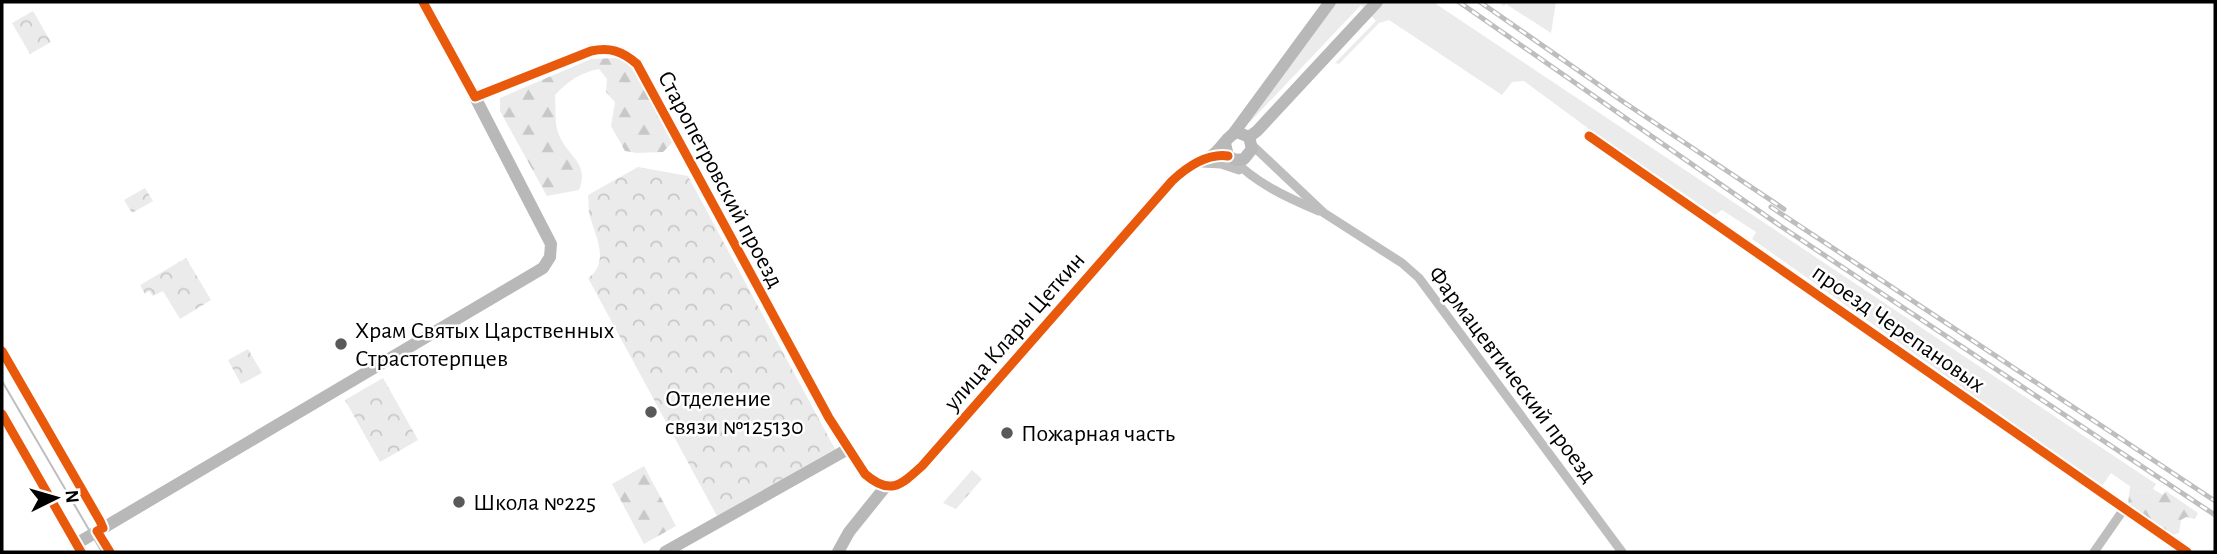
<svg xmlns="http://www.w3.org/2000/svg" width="2217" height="554" font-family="'Alegreya Sans',sans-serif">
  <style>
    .grass { fill: #ebebeb }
    .forest { fill: url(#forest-firs) }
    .park { fill: url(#park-crowns) }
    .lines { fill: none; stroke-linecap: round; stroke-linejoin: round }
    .street { stroke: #bebebe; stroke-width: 9 }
    .secondary { stroke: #b8b8b8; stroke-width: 12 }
    .tram { stroke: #bebebe; stroke-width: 2 }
    .rail-casing { stroke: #bebebe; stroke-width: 5 }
    .rail { stroke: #fff; stroke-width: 2.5; stroke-dasharray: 8; stroke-linecap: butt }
    .cycleway-casing { stroke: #fff; stroke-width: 13 }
    .cycleway { stroke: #e8590c; stroke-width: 9 }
    .poi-dot { fill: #595959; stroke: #fff; stroke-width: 2.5 }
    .labels { text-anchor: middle; stroke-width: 5; stroke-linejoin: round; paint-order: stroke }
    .street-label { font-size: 24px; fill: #000; stroke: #fff }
    .poi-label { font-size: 24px; fill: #000; stroke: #fff; text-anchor: start }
  </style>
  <defs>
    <pattern id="forest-firs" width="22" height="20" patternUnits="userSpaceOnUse" patternTransform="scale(1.75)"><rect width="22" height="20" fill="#ebebeb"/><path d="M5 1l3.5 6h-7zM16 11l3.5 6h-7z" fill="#c8c8c8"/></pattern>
    <pattern id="park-crowns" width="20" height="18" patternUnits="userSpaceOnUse" patternTransform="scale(1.75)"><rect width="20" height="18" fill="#ebebeb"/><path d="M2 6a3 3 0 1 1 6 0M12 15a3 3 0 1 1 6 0" fill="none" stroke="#c8c8c8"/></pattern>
  </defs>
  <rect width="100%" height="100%" fill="#fff"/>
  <!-- grass -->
  <g class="grass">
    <polygon points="1337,2 1433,2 2156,484 2153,489 2141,494 2111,473 2102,486 1752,239 1756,232 1722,210 1715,215 1589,129 1524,81 1512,82 1502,95 1389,20 1379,23 1339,64 1335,63 1376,21 1361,5 1250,122 1248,121"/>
    <polygon points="1498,2 1556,2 1551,33 1506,4 1504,6"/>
  </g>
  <!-- forest -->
  <g class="forest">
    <path d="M617,58L628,63L636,73L672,143L663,152L637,153L625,151L611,126L615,102L606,92L607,79L599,69C581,72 567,82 555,95C556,107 554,124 559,135C568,157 590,163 579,190L547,196L500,111V98L591,59Z"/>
    <polygon points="644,466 676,526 644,544 612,484"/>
    <polygon points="2130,486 2141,494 2153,489 2163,495 2166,491 2198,513 2195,519 2186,517 2181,520 2179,533 2173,535 2128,504"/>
  </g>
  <!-- park -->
  <g class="park">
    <polygon points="33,11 51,42 30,54 12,23"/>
    <path d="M638,167L688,176L835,449L717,516L588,278C610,263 596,237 590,217C588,210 589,202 588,195Z"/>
    <polygon points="145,188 153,201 132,213 124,200"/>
    <polygon points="186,258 211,300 180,319 163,291 153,296 149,291 145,294 140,285"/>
    <polygon points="248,349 262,373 241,384 228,360"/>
    <polygon points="383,378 418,440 380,462 345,400"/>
    <polygon points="972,470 982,479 956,509 943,503"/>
  </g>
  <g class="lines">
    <!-- street -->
    <g class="street">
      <polyline points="1589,136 2187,552"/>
      <polyline points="1252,145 1324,213 1402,263 1419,278 1622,552"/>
      <path d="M1232,158C1255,183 1288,198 1319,211"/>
      <polyline points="1202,163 1221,164 1239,170"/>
      <polyline points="2094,552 2124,509"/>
    </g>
    <!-- secondary -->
    <g class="secondary">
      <path d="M423,2L475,97L591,51C610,47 622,51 637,64L829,418L865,474C890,496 901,485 922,466L1172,181C1187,167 1207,153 1228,156"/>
      <polyline points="1233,134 1330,2"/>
      <polyline points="1249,137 1257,131 1377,2"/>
      <path d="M1211,156C1222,149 1226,136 1237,132L1249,137L1252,149L1244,159L1236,160L1228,156L1225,143"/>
      <polyline points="2,414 81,552"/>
      <polyline points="76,544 543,268 550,257 551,244 475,97"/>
      <polyline points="665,552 848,449"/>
      <polyline points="838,552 849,532 886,486"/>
    </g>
    <!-- tram -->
    <polyline class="tram" points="2,381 102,552"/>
    <!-- rail casing -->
    <g class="rail-casing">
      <g id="rail">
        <polyline points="1459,2 1782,227 2215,515"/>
        <polyline points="1480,2 1625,103 1784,209"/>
        <polyline points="1771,207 2215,501"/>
      </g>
    </g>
    <!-- rail -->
    <use href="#rail" class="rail"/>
    <!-- cycleway casing -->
    <g class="cycleway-casing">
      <g id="cycleway">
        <path d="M423,2L475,97L591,51C610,47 622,51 637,64L829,418L865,474C890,496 901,485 922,466L1172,181C1187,167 1207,153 1228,156"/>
        <polyline points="1589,136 2187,552"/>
        <polyline points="2,351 100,521 103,528 97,531 110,552"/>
        <polyline points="2,414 81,552"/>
      </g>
    </g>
    <!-- cycleway -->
    <use href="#cycleway" class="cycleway"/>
  </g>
  <!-- markers -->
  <g class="poi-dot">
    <circle cx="341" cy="344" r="7"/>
    <circle cx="651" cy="412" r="7"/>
    <circle cx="1007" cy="433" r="7"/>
    <circle cx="459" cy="502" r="7"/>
  </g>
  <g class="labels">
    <!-- street labels -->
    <g class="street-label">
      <text transform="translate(721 179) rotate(62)" y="8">Старопетровский проезд</text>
      <text transform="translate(1899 328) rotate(35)" y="8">проезд Черепановых</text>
      <text transform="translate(1014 331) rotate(-49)" y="8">улица Клары Цеткин</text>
      <text transform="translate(1513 374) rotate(53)" y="8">Фармацевтический проезд</text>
    </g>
    <!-- poi labels -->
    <g class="poi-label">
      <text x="355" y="338">Храм Святых Царственных<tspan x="355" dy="28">Страстотерпцев</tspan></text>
      <text x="665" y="406">Отделение<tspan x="665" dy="28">связи №125130</tspan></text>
      <text x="1021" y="441">Пожарная часть</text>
      <text x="473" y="510">Школа №225</text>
    </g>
  </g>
  <!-- border -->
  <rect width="2217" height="554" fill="none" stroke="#000000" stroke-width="7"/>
  <!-- north arrow -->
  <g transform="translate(56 498) rotate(85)" stroke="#ffffff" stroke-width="5" paint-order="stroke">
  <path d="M0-5L12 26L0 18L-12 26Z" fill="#000000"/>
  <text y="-10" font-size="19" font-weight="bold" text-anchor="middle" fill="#000000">N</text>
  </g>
</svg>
